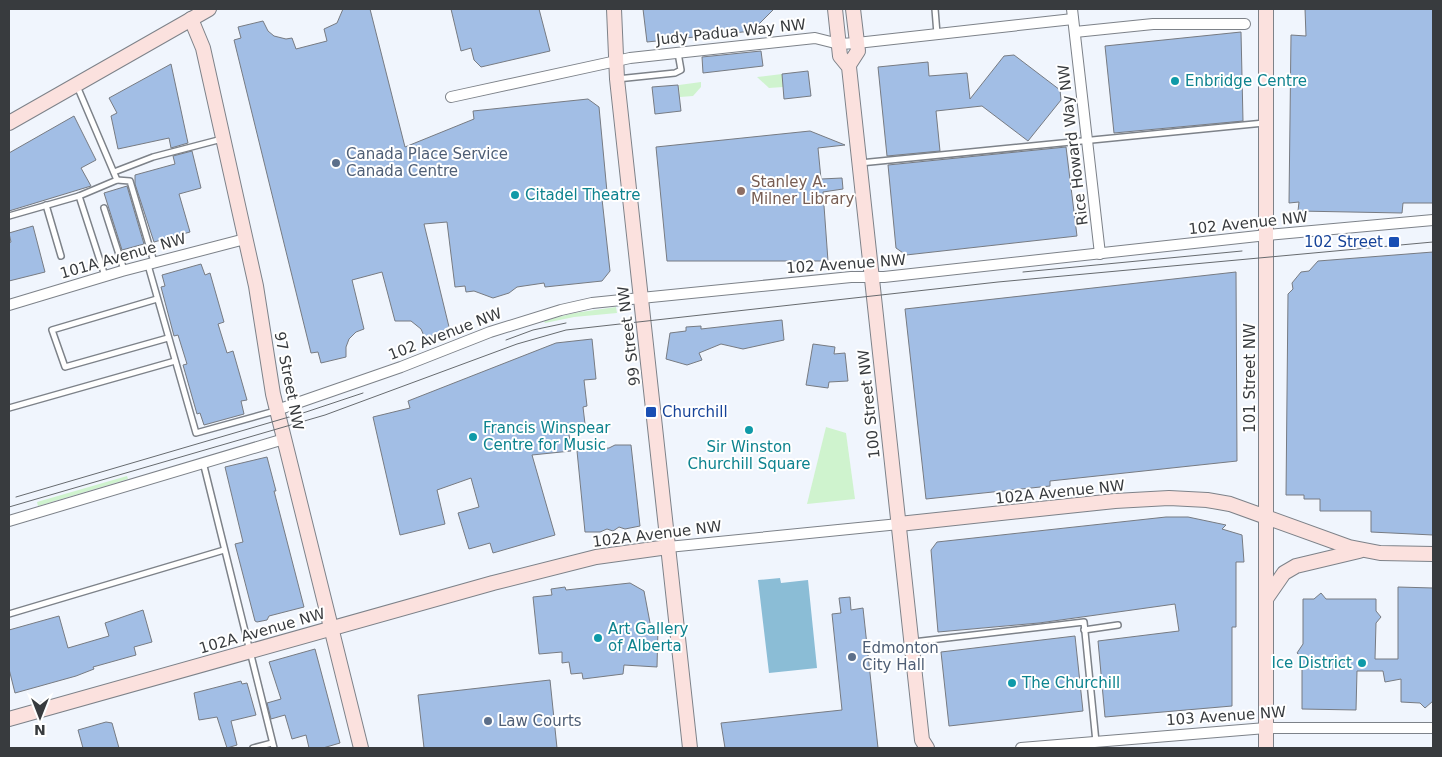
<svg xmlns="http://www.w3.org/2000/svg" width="1442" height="757" font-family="'DejaVu Sans',sans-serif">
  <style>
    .green { fill: #cff3ce }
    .water { fill: #8bbdd6 }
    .building { fill: #a2bee5; stroke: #777b82 }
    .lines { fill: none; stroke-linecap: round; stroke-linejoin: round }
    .lane-casing { stroke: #7d8289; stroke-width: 8 }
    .street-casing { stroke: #7d8289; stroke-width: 12 }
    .secondary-casing { stroke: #7d8289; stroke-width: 16 }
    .lane { stroke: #fff; stroke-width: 5 }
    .street { stroke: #fff; stroke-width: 10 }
    .secondary { stroke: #fbe1de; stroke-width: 14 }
    .tram { stroke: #676b6f; stroke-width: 1 }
    .culture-dot { fill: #0f9aa8; stroke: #fff; stroke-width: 2 }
    .service-dot { fill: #5c6f8a; stroke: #fff; stroke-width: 2 }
    .education-dot { fill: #8d6e63; stroke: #fff; stroke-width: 2 }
    .transit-dot { fill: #1a4fb4; stroke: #fff; stroke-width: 2 }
    .labels { text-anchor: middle; stroke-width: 4; stroke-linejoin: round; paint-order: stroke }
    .street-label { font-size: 15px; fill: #383b3e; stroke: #fff }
    .culture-label { font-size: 15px; fill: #0d838f; stroke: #fff; text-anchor: start }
    .service-label { font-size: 15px; fill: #4e5e75; stroke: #fff; text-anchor: start }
    .education-label { font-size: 15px; fill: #785e54; stroke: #fff; text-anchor: start }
    .transit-label { font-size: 15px; fill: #164399; stroke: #fff; text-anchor: end }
  </style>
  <rect width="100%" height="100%" fill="#f0f5fd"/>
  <!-- green -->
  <g class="green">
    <polygon points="782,74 783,87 769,88 757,77"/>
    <polygon points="701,82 701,87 693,96 680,97 679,85"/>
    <polygon points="616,307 617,313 574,317 545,323 544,321 574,313"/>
    <polygon points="826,427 846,433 855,499 807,504"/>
    <polygon points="127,476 128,479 38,506 37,502"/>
  </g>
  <!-- water -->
  <polygon class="water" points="780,578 781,583 808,580 817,668 769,673 758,580"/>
  <!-- building -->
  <g class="building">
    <polygon points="343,9 370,9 405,147 474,119 473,111 588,99 599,107 607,192 602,199 610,271 602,281 545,287 544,283 517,287 509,293 493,298 474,291 466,292 465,286 455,287 447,222 424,224 450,331 425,338 421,329 411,321 395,321 382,272 352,280 364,329 356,332 349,339 346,347 346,357 321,363 318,352 311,353 234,40 241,38 238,27 263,21 268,31 274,36 286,39 292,38 296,49 327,41 324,29 337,23"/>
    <polygon points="451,9 539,9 550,51 481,67 474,60 471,48 461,51"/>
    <polygon points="643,9 774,9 752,31 647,42"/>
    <polygon points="1305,9 1433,9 1433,203 1403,203 1402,213 1298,211 1299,202 1289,203 1291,35 1306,36"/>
    <polygon points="1241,32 1243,121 1114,133 1105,46"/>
    <polygon points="761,51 763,66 703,73 702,57"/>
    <polygon points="1014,55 1060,90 1061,100 1028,141 982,106 936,111 940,151 887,156 878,67 928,62 929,76 967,73 970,99 1004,56"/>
    <polygon points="171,64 188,143 171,148 169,138 118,149 111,116 117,113 109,98"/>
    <polygon points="808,71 811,96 784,99 782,74"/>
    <polygon points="678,85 681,111 655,114 652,87"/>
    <polygon points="74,116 96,160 81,168 91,186 9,211 9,153"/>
    <polygon points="810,131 845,145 818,148 821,179 842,178 843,189 823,192 828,261 667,261 656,147"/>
    <polygon points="1066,147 1077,236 906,255 896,248 888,165"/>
    <polygon points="192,151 201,188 179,194 190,232 154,242 135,184 135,175 175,164 173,156"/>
    <polygon points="127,186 144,244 122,250 104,193"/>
    <polygon points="33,226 45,272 9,281 9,243 11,242 9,233"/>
    <polygon points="1433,252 1433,535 1371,532 1371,511 1320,511 1320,499 1304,499 1304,495 1286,495 1288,294 1293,289 1292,283 1301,272 1309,271 1318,261"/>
    <polygon points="201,264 205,275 210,273 224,322 218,324 227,353 233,351 247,400 241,401 244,414 204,425 200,413 197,414 183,365 187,364 178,335 174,336 161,287 165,286 162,275"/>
    <polygon points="1236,272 1237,461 1050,481 1050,486 926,499 905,309"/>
    <polygon points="782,320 784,340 743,349 721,344 699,353 702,360 687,365 666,359 670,333 686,331 686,327 701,326 701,329"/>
    <polygon points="592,339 596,379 584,380 587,406 583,407 585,424 568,426 571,451 532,455 555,535 493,553 490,543 469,549 458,513 479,507 471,478 437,490 445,524 400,535 373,417 410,408 408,401 556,343"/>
    <polygon points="813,344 835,347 834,354 845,353 848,381 829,382 828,388 806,385"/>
    <polygon points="615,445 631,445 640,526 625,529 619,527 613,531 607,529 600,532 585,532 577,451 609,448"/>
    <polygon points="267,457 276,491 274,491 304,607 269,616 267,620 257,622 255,621 235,544 243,542 225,467"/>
    <polygon points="1166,517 1188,517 1226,525 1222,529 1242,535 1244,562 1236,562 1236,627 1232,627 1232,706 1105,717 1098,641 1179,631 1175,604 1039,623 938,632 931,550 937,542"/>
    <polygon points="630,583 644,591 651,628 658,628 657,667 624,665 623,674 583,679 582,673 571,674 569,662 562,663 562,652 539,654 533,597 552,595 551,589 565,587 566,590"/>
    <polygon points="1398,587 1433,588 1433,701 1425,708 1420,703 1401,702 1401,679 1385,682 1383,671 1357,671 1356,710 1302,709 1302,657 1297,653 1303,644 1303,599 1314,599 1321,593 1326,599 1376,599 1376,611 1381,617 1376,623 1375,659 1398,659"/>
    <polygon points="850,597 851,610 863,608 878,748 725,748 721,723 842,710 832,614 841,613 839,598"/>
    <polygon points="143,610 152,642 134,647 136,655 93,667 94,669 76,676 15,693 9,669 9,630 59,616 68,648 109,636 105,623"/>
    <polygon points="1075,636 1083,711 949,726 941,652"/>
    <polygon points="315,649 340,743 323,748 309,748 306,735 292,739 285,715 271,719 267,703 281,699 269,662"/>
    <polygon points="550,680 557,748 424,748 418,695"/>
    <polygon points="241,681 242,684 247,683 256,715 231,721 237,745 227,748 217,717 199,720 194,693"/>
    <polygon points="106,722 112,723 119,748 83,748 78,730"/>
  </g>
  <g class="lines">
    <!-- lane casing -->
    <g class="lane-casing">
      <g id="lane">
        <polyline points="935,9 937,34"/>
        <polyline points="617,79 675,73 681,70 678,53"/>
        <polyline points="860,163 1264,123"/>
        <polyline points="114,172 153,157 222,139"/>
        <polyline points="117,180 130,181 154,262"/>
        <polyline points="79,196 105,276"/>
        <polyline points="46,205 61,256"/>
        <polyline points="104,208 124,270"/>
        <polyline points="9,216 79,196 117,180 77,86"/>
        <polyline points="148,265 196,433 275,411"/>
        <polyline points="157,299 52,330 65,367 168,338"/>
        <polyline points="9,408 175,361"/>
        <polyline points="203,462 274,748"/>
        <polyline points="9,614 224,550"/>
        <polyline points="1084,630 1118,625"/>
        <polyline points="913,642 1084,622 1096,742"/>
        <polyline points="253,748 272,743"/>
      </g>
    </g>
    <!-- street casing -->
    <g class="street-casing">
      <g id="street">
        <polyline points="1072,9 1100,254"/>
        <polyline points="1075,32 1153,24 1245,24"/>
        <polyline points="451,97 630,58 815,38 839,44 857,43 1073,19"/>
        <polyline points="9,305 122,271 245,239"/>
        <polyline points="277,410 401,367 490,332 561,310 592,303 641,298 851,277 884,277 1267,235 1433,220"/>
        <polyline points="9,521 284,439"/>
        <polyline points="668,547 899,524"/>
        <polyline points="1021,748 1266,728 1433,728"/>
      </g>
    </g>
    <!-- secondary casing -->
    <g class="secondary-casing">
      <g id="secondary">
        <polyline points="614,9 617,79 690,748"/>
        <polyline points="835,9 840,56 849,67 922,740 927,748"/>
        <polyline points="191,19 203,48 256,286 273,394 361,748"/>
        <polyline points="849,65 858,51 853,9"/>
        <polyline points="9,123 209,9"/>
        <polyline points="899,524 1115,501 1169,498 1207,500 1230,504 1349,547 1380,553 1433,554"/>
        <polyline points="1266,599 1284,573 1296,566 1359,551"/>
        <polyline points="9,719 493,583 596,557 668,547"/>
        <polyline points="1266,748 1266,9"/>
      </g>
    </g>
    <!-- lane -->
    <use href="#lane" class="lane"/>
    <!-- street -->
    <use href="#street" class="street"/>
    <!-- secondary -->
    <use href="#secondary" class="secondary"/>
    <!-- tram -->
    <g class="tram">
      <polyline points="1023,272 1242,251"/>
      <polyline points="506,340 533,330 566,323"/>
      <polyline points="16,497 306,412 363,393"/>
      <polyline points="9,507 325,415 517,344 566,330 998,282 1433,242"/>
    </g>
  </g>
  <!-- markers -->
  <g class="culture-dot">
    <circle cx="1175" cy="81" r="5"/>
    <circle cx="515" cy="195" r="5"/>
    <circle cx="749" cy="430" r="5"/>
    <circle cx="473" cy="437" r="5"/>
    <circle cx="598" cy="638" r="5"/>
    <circle cx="1362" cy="663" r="5"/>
    <circle cx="1012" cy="683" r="5"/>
  </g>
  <g class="service-dot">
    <circle cx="336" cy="163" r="5"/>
    <circle cx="852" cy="657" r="5"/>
    <circle cx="488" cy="721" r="5"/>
  </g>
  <circle class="education-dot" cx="741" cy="191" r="5"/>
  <g class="transit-dot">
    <rect x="1388" y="236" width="12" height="12" rx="2.5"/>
    <rect x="645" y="406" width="12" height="12" rx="2.5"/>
  </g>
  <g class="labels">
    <!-- street labels -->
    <g class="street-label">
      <text transform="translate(731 32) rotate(-6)" y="5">Judy Padua Way NW</text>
      <text transform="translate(1073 145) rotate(-97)" y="5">Rice Howard Way NW</text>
      <text transform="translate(1248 223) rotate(-6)" y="5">102 Avenue NW</text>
      <text transform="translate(123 256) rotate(-16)" y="5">101A Avenue NW</text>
      <text transform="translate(846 264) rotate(-4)" y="5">102 Avenue NW</text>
      <text transform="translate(445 334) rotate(-21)" y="5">102 Avenue NW</text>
      <text transform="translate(629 336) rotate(-97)" y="5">99 Street NW</text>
      <text transform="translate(1250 378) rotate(-90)" y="5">101 Street NW</text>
      <text transform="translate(289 381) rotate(79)" y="5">97 Street NW</text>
      <text transform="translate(869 404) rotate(-96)" y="5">100 Street NW</text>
      <text transform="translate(1060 492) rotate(-6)" y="5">102A Avenue NW</text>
      <text transform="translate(657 534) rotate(-7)" y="5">102A Avenue NW</text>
      <text transform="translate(262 631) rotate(-16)" y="5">102A Avenue NW</text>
      <text transform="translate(1226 716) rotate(-4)" y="5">103 Avenue NW</text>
    </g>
    <!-- culture labels -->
    <g class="culture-label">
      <text x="1185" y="86">Enbridge Centre</text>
      <text x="525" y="200">Citadel Theatre</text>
      <text x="483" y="433">Francis Winspear<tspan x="483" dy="17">Centre for Music</tspan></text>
      <text x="749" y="452" text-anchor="middle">Sir Winston<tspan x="749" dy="17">Churchill Square</tspan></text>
      <text x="608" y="634">Art Gallery<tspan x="608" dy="17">of Alberta</tspan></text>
      <text x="1352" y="668" text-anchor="end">Ice District</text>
      <text x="1022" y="688">The Churchill</text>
    </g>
    <!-- service labels -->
    <g class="service-label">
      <text x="346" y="159">Canada Place Service<tspan x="346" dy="17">Canada Centre</tspan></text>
      <text x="862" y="653">Edmonton<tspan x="862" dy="17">City Hall</tspan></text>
      <text x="498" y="726">Law Courts</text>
    </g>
    <!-- education labels -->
    <g class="education-label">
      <text x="751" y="187">Stanley A.<tspan x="751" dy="17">Milner Library</tspan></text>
    </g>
    <!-- transit labels -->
    <g class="transit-label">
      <text x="1383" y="247">102 Street</text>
      <text x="662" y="417" text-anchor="start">Churchill</text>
    </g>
  </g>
  <!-- border -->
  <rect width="1442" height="757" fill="none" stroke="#383b3e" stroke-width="20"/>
  <!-- north arrow -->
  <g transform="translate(40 717) rotate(180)" stroke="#ffffff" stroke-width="4" paint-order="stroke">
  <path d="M0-4L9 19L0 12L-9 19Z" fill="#383b3e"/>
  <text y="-8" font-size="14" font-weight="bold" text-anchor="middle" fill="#383b3e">N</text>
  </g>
</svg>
